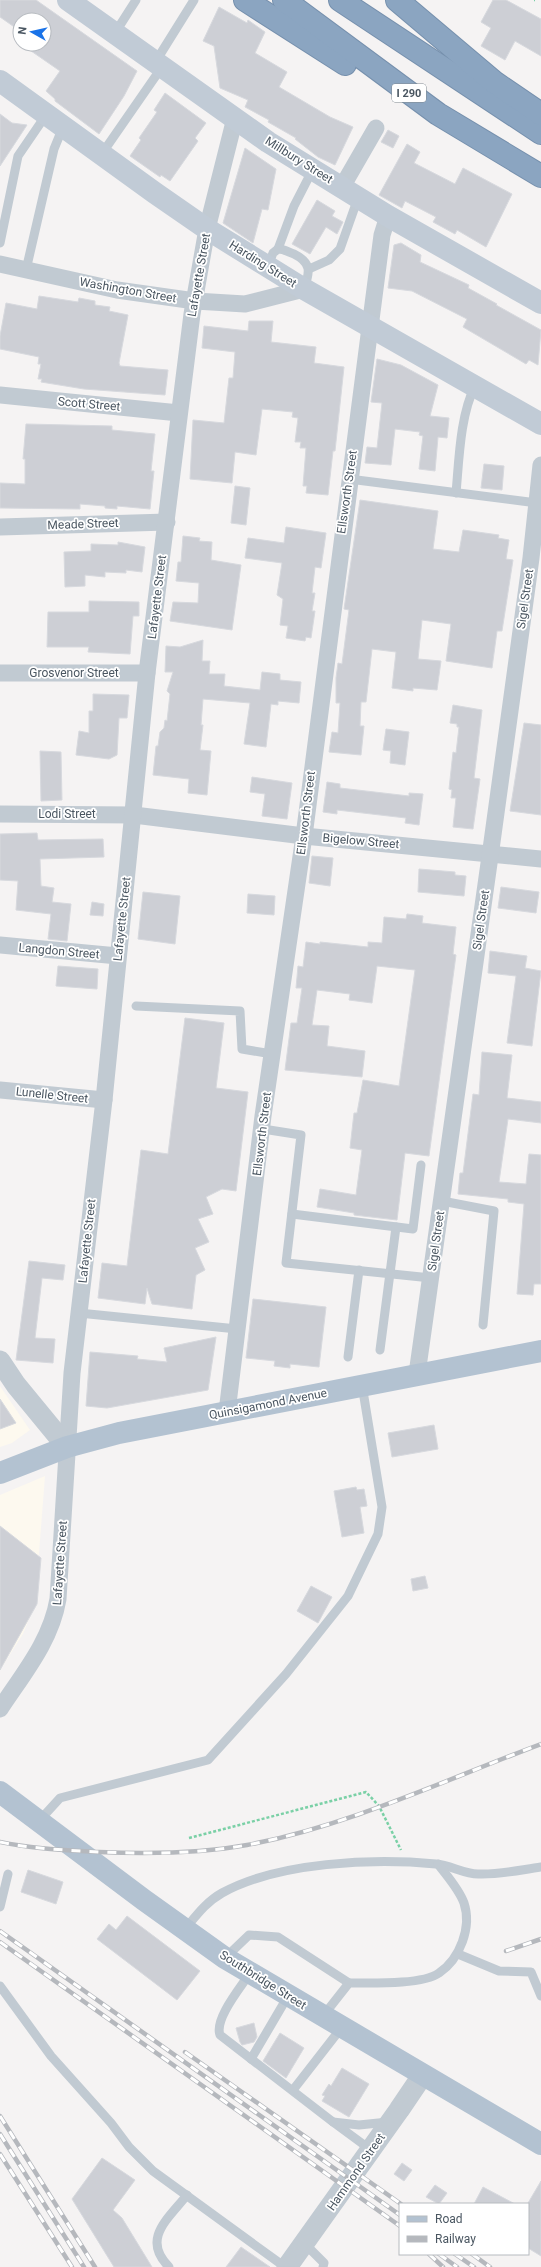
<svg xmlns="http://www.w3.org/2000/svg" width="541" height="2267" font-family="Roboto,sans-serif">
  <style>
    .commercial { fill: #fdf9ef }
    .building { fill: #cdcfd5; stroke: #d7d9de }
    .lines { fill: none; stroke-linecap: round; stroke-linejoin: round }
    .motorway-casing { stroke: #7690ad; stroke-width: 24 }
    .path { stroke: #7ad0a6; stroke-width: 2.5; stroke-dasharray: 3 2; stroke-linecap: butt }
    .service { stroke: #c1cad2; stroke-width: 9 }
    .minor { stroke: #c1cad2; stroke-width: 17 }
    .tertiary { stroke: #c1cad2; stroke-width: 21 }
    .secondary { stroke: #c1cbd6; stroke-width: 22 }
    .primary { stroke: #b3c2d1; stroke-width: 22 }
    .motorway { stroke: #8ba5c1; stroke-width: 22 }
    .rail-casing { stroke: #b5b8bd; stroke-width: 4.5 }
    .rail { stroke: #fff; stroke-width: 3; stroke-dasharray: 9; stroke-linecap: butt }
    .labels { text-anchor: middle; stroke-width: 3.5; stroke-linejoin: round; paint-order: stroke }
    .shield { fill: #fff; stroke: #808990; stroke-width: 1 }
    .shield-label { font-size: 11px; font-weight: bold; fill: #4a5661 }
    .street-label { font-size: 12px; fill: #4a5661; stroke: #fff }
  </style>
  <rect width="100%" height="100%" fill="#f5f3f3"/>
  <!-- commercial -->
  <g class="commercial">
    <polygon points="0,1386 30,1430 12,1443 0,1447"/>
    <polygon points="45,1476 35,1604 23,1634 0,1670 0,1495"/>
  </g>
  <!-- building -->
  <g class="building">
    <polygon points="0,0 36,0 137,71 124,96 99,134 55,101 55,99 46,91 60,71 21,44 44,44 44,20 20,20 20,31 0,17"/>
    <polygon points="493,0 506,0 541,19 541,56 515,41 505,60 481,46 491,28 481,22"/>
    <polygon points="219,7 247,23 248,20 265,32 255,53 287,72 279,87 330,117 353,127 335,165 318,157 295,139 296,138 268,122 269,120 245,107 248,100 220,88 214,46 203,41"/>
    <polygon points="165,93 206,123 195,138 198,141 170,181 161,175 160,177 130,156 141,140 139,138 157,112 154,110"/>
    <polygon points="0,114 12,123 27,125 0,166"/>
    <polygon points="388,130 399,136 393,148 381,142"/>
    <polygon points="407,144 420,152 414,163 455,184 463,168 512,194 486,247 457,230 455,234 433,222 436,217 405,201 402,208 379,195"/>
    <polygon points="245,148 276,169 268,210 262,209 253,243 223,223"/>
    <polygon points="317,200 335,211 332,216 343,222 337,234 326,227 310,254 292,244"/>
    <polygon points="401,243 421,255 420,262 469,285 468,288 497,304 496,305 541,330 538,365 529,360 526,364 463,327 467,319 412,291 388,288 394,245"/>
    <polygon points="39,296 78,302 79,298 95,301 95,305 110,307 109,311 128,315 119,363 120,366 168,370 165,395 84,389 41,382 42,379 38,379 41,364 38,364 39,357 0,349 0,336 6,303 37,309"/>
    <polygon points="249,321 273,321 271,342 316,347 314,363 344,367 335,451 333,451 328,495 306,493 307,486 303,486 306,448 300,448 301,442 295,442 298,418 292,417 293,412 262,409 256,455 235,452 232,483 190,479 193,420 224,423 229,378 233,378 235,352 202,348 204,326 248,331"/>
    <polygon points="377,359 401,365 438,385 430,416 449,418 447,438 438,437 435,471 419,469 423,436 419,435 420,432 395,429 391,465 365,463 367,447 377,448 382,403 371,402"/>
    <polygon points="26,424 112,426 112,430 155,434 151,471 154,471 150,509 117,506 117,509 105,508 105,506 80,504 80,509 0,508 0,483 25,484 25,459 23,459"/>
    <polygon points="484,464 504,466 502,490 481,488"/>
    <polygon points="235,486 250,488 246,525 231,523"/>
    <polygon points="360,500 438,511 433,549 459,552 463,530 499,535 498,538 509,540 506,559 513,560 502,631 497,631 492,668 446,661 451,624 422,620 418,659 441,661 437,690 413,688 413,691 392,688 396,652 372,649 366,702 361,702 360,726 364,726 361,755 329,752 332,732 338,733 340,703 336,703 336,678 338,663 342,664 349,610 344,609"/>
    <polygon points="286,527 326,533 321,568 315,567 312,593 315,593 312,611 315,611 311,638 306,637 305,641 286,638 288,626 280,625 283,599 277,595 282,563 245,558 248,538 284,543"/>
    <polygon points="183,536 200,538 199,541 212,542 211,560 241,565 232,630 170,621 173,602 198,603 199,583 176,581 178,562 181,562"/>
    <polygon points="118,542 145,547 142,572 126,570 126,573 105,572 105,577 85,575 85,586 65,587 64,552 91,551 91,544 118,545"/>
    <polygon points="89,601 139,602 139,616 133,616 130,654 88,652 89,647 47,647 48,612 89,612"/>
    <polygon points="203,640 202,661 210,661 209,674 225,674 224,686 260,690 262,672 280,674 280,680 301,682 299,703 278,701 278,705 271,704 266,747 244,744 250,703 203,699 201,725 203,725 200,750 211,751 207,795 188,793 189,779 153,775 156,746 158,746 160,732 164,728 165,720 167,721 170,694 167,691 173,672 165,672 166,646 180,647"/>
    <polygon points="93,694 129,695 127,718 119,718 117,755 109,759 76,755 79,731 89,733 89,711 93,711"/>
    <polygon points="453,705 482,710 474,778 480,779 473,829 453,827 456,798 451,798 452,790 449,789 453,752 456,753 459,727 457,727 457,724 450,723"/>
    <polygon points="524,723 541,725 541,815 510,811"/>
    <polygon points="386,729 409,732 405,765 390,763 391,751 383,750"/>
    <polygon points="40,751 61,752 62,800 41,801"/>
    <polygon points="252,777 292,783 287,819 262,816 265,794 250,792"/>
    <polygon points="327,782 340,784 340,788 409,796 409,793 423,794 419,825 405,823 406,818 337,810 337,814 323,812"/>
    <polygon points="37,833 38,840 103,839 104,857 40,859 41,886 54,888 52,902 71,904 67,941 48,939 51,914 16,910 18,881 0,880 0,834"/>
    <polygon points="312,856 333,858 330,886 309,883"/>
    <polygon points="419,869 455,872 455,875 466,876 464,896 418,892"/>
    <polygon points="501,887 539,892 536,913 498,908"/>
    <polygon points="143,892 180,896 175,944 138,939"/>
    <polygon points="248,894 275,896 274,915 247,913"/>
    <polygon points="92,902 104,904 103,916 90,915"/>
    <polygon points="407,914 423,916 422,923 456,927 453,954 456,955 429,1156 405,1153 397,1220 354,1215 354,1213 317,1207 320,1189 356,1195 362,1150 350,1148 354,1113 357,1113 363,1080 399,1086 415,970 377,966 372,1003 349,1000 350,994 317,990 312,1025 329,1026 327,1046 365,1051 362,1077 285,1070 291,1023 297,1023 302,988 296,988 298,966 303,967 306,942 320,944 320,942 368,947 368,942 382,943 384,917 406,919"/>
    <polygon points="490,951 527,956 525,968 541,971 532,1046 507,1043 516,976 488,973"/>
    <polygon points="58,966 98,969 97,989 56,986"/>
    <polygon points="185,1018 224,1023 216,1088 248,1092 236,1191 222,1189 206,1197 213,1214 198,1219 209,1242 195,1248 205,1270 196,1275 192,1309 152,1304 147,1288 145,1304 98,1298 102,1263 127,1266 141,1150 168,1154"/>
    <polygon points="482,1052 512,1055 507,1098 541,1102 541,1123 508,1119 499,1182 526,1184 529,1154 541,1155 541,1284 534,1284 533,1295 517,1294 524,1204 508,1202 508,1199 458,1194 460,1173 463,1173 473,1094 479,1095"/>
    <polygon points="29,1261 65,1265 63,1280 42,1278 35,1338 55,1339 53,1363 16,1360"/>
    <polygon points="253,1299 326,1307 319,1367 290,1364 290,1368 274,1366 275,1361 246,1358"/>
    <polygon points="216,1337 208,1390 107,1408 86,1406 90,1352 138,1356 137,1359 167,1362 164,1348"/>
    <polygon points="0,1399 16,1423 0,1429"/>
    <polygon points="434,1425 438,1449 392,1457 388,1433"/>
    <polygon points="356,1487 357,1490 364,1489 367,1506 360,1507 364,1533 342,1537 334,1491"/>
    <polygon points="0,1526 41,1558 37,1604 0,1670"/>
    <polygon points="425,1576 428,1588 413,1591 411,1579"/>
    <polygon points="311,1586 332,1597 318,1623 297,1611"/>
    <polygon points="28,1870 63,1882 56,1904 21,1892"/>
    <polygon points="127,1916 200,1971 177,2000 97,1939 109,1924 116,1930"/>
    <polygon points="254,2023 257,2037 254,2042 242,2045 240,2042 236,2028"/>
    <polygon points="280,2033 304,2048 286,2078 263,2061"/>
    <polygon points="342,2068 369,2084 349,2117 322,2101 325,2096 322,2095 329,2084 331,2086"/>
    <polygon points="102,2158 135,2180 113,2210 122,2218 152,2267 114,2267 72,2199"/>
    <polygon points="402,2163 412,2170 404,2181 394,2174"/>
    <polygon points="541,2181 541,2256 528,2248 528,2203"/>
    <polygon points="435,2185 447,2193 439,2204 426,2197"/>
    <polygon points="483,2187 515,2204 474,2204"/>
    <polygon points="241,2247 270,2267 226,2267"/>
  </g>
  <g class="lines">
    <!-- motorway casing -->
    <g class="motorway-casing">
      <g id="motorway">
        <polyline points="245,0 345,64"/>
        <polyline points="284,0 438,114 541,176"/>
        <polyline points="340,0 541,133"/>
        <polyline points="397,0 494,82 541,114"/>
      </g>
    </g>
    <!-- path -->
    <g class="path">
      <polyline points="534,0 535,0"/>
      <polyline points="189,1838 366,1792 379,1806 401,1850"/>
    </g>
    <!-- service -->
    <g class="service">
      <polyline points="115,33 136,0"/>
      <polyline points="156,61 194,0"/>
      <polyline points="101,155 162,67"/>
      <polyline points="0,243 18,156 46,115"/>
      <polyline points="278,249 294,206 313,169"/>
      <path d="M268,266L273,253L278,249C284,249 288,252 294,254C312,263 310,272 304,289"/>
      <polyline points="309,269 329,260 340,249 358,198"/>
      <polyline points="26,270 54,149 63,127"/>
      <polyline points="349,479 537,503"/>
      <path d="M456,493C459,461 460,415 475,386"/>
      <polyline points="136,1006 240,1011 242,1049 272,1054"/>
      <polyline points="263,1129 301,1135 286,1263 431,1278"/>
      <polyline points="442,1201 494,1211 483,1325"/>
      <polyline points="292,1214 413,1229 421,1165"/>
      <polyline points="79,1313 237,1329"/>
      <polyline points="380,1350 396,1227"/>
      <polyline points="348,1357 359,1270"/>
      <polyline points="39,1821 60,1798 208,1760 286,1674 348,1596 378,1534 382,1507 362,1385"/>
      <polyline points="0,1907 8,1874"/>
      <path d="M185,1929C196,1916 206,1902 222,1893C278,1862 373,1858 436,1864C450,1865 464,1874 478,1874C499,1875 520,1870 541,1867"/>
      <polyline points="458,1954 499,1971 531,1972 541,1996"/>
      <polyline points="225,1958 249,1935 278,1937 349,1983"/>
      <path d="M250,1973C241,1987 214,2019 220,2035L333,2122"/>
      <polyline points="0,1986 51,2056 111,2123 129,2147 153,2171 285,2267"/>
      <path d="M323,2016L349,1983C370,1983 423,1985 439,1973C460,1959 472,1927 464,1903C459,1889 447,1876 438,1864"/>
      <polyline points="251,2059 288,1996"/>
      <polyline points="293,2090 342,2027"/>
      <polyline points="371,2150 333,2122 359,2125 388,2122"/>
      <polyline points="304,2243 324,2263 323,2267"/>
      <path d="M169,2267C141,2239 168,2219 187,2195"/>
    </g>
    <!-- minor -->
    <g class="minor">
      <polyline points="342,187 376,128"/>
      <polyline points="0,264 117,290 195,301 245,304 304,289"/>
      <polyline points="0,395 179,413"/>
      <polyline points="0,527 167,522"/>
      <polyline points="0,673 147,673"/>
      <polyline points="0,814 134,815 304,836 541,859"/>
      <polyline points="0,945 118,956"/>
      <polyline points="0,1090 104,1100"/>
      <polyline points="417,1374 492,842 531,558 541,465"/>
      <polyline points="227,1412 263,1116 304,836 382,235 388,216"/>
      <path d="M0,1709C23,1674 51,1641 58,1599L72,1373L104,1100L147,673L192,314L207,229L235,118"/>
    </g>
    <!-- tertiary -->
    <g class="tertiary">
      <polyline points="0,1361 16,1385 67,1447"/>
      <polyline points="287,2267 399,2110 422,2076"/>
    </g>
    <!-- secondary -->
    <g class="secondary">
      <polyline points="68,0 268,142 388,216 541,303"/>
      <polyline points="0,81 155,193 207,229 304,289 541,424"/>
    </g>
    <!-- primary -->
    <g class="primary">
      <polyline points="0,1473 67,1447 119,1433 541,1351"/>
      <polyline points="0,1792 144,1900 225,1958 541,2144"/>
    </g>
    <!-- motorway -->
    <use href="#motorway" class="motorway"/>
    <!-- rail casing -->
    <g class="rail-casing">
      <g id="rail">
        <path d="M0,1842C33,1849 66,1850 99,1852C148,1854 198,1854 247,1845C348,1826 445,1780 541,1744"/>
        <polyline points="0,1931 400,2215"/>
        <polyline points="0,1942 400,2226"/>
        <polyline points="506,1951 541,1939"/>
        <polyline points="185,2052 401,2204"/>
        <polyline points="0,2116 95,2267"/>
        <polyline points="0,2134 84,2267"/>
        <polyline points="0,2154 72,2267"/>
        <polyline points="429,2254 443,2267"/>
        <polyline points="439,2254 457,2267"/>
        <polyline points="455,2254 474,2267"/>
        <polyline points="472,2254 490,2267"/>
      </g>
    </g>
    <!-- rail -->
    <use href="#rail" class="rail"/>
  </g>
  <g class="labels">
    <!-- shield labels -->
    <rect class="shield" x="392" y="84" width="34" height="18" rx="3"/>
    <g class="shield-label">
      <text x="409" y="97">I 290</text>
    </g>
    <!-- street labels -->
    <g class="street-label">
      <text transform="translate(299 160) rotate(32)" y="4">Millbury Street</text>
      <text transform="translate(263 264) rotate(32)" y="4">Harding Street</text>
      <text transform="translate(199 275) rotate(-80)" y="4">Lafayette Street</text>
      <text transform="translate(128 290) rotate(10)" y="4">Washington Street</text>
      <text transform="translate(89 404) rotate(5)" y="4">Scott Street</text>
      <text transform="translate(347 492) rotate(-82)" y="4">Ellsworth Street</text>
      <text transform="translate(83 524) rotate(-2)" y="4">Meade Street</text>
      <text transform="translate(157 597) rotate(-83)" y="4">Lafayette Street</text>
      <text transform="translate(525 599) rotate(-82)" y="4">Sigel Street</text>
      <text x="74" y="677">Grosvenor Street</text>
      <text transform="translate(306 813) rotate(-83)" y="4">Ellsworth Street</text>
      <text x="67" y="818">Lodi Street</text>
      <text transform="translate(361 841) rotate(5)" y="4">Bigelow Street</text>
      <text transform="translate(122 919) rotate(-84)" y="4">Lafayette Street</text>
      <text transform="translate(481 920) rotate(-82)" y="4">Sigel Street</text>
      <text transform="translate(59 951) rotate(5)" y="4">Langdon Street</text>
      <text transform="translate(52 1095) rotate(6)" y="4">Lunelle Street</text>
      <text transform="translate(262 1134) rotate(-83)" y="4">Ellsworth Street</text>
      <text transform="translate(87 1241) rotate(-84)" y="4">Lafayette Street</text>
      <text transform="translate(436 1241) rotate(-82)" y="4">Sigel Street</text>
      <text transform="translate(268 1404) rotate(-11)" y="4">Quinsigamond Avenue</text>
      <text transform="translate(60 1563) rotate(-86)" y="4">Lafayette Street</text>
      <text transform="translate(263 1980) rotate(32)" y="4">Southbridge Street</text>
      <text transform="translate(356 2172) rotate(-55)" y="4">Hammond Street</text>
    </g>
  </g>
  <!-- legend -->
  <rect x="399" y="2203" width="130" height="52" fill="#ffffff" stroke="#b7bbc0"/>
  <rect x="407" y="2216" width="20" height="6" fill="#b3c2d1" stroke="#b7bbc0"/>
  <text x="435" y="2223" font-size="12" fill="#4a5661">Road</text>
  <rect x="407" y="2236" width="20" height="6" fill="#b5b8bd" stroke="#b7bbc0"/>
  <text x="435" y="2243" font-size="12" fill="#4a5661">Railway</text>
  <!-- north arrow -->
  <g transform="translate(32 32) rotate(278)"><circle r="19" fill="#ffffff" stroke="#b7bbc0"/>
  <path d="M0-3L7 15L0 10L-7 15Z" fill="#1a73e8"/>
  <text y="-6" font-size="11" font-weight="bold" text-anchor="middle" fill="#4a5661">N</text>
  </g>
</svg>
